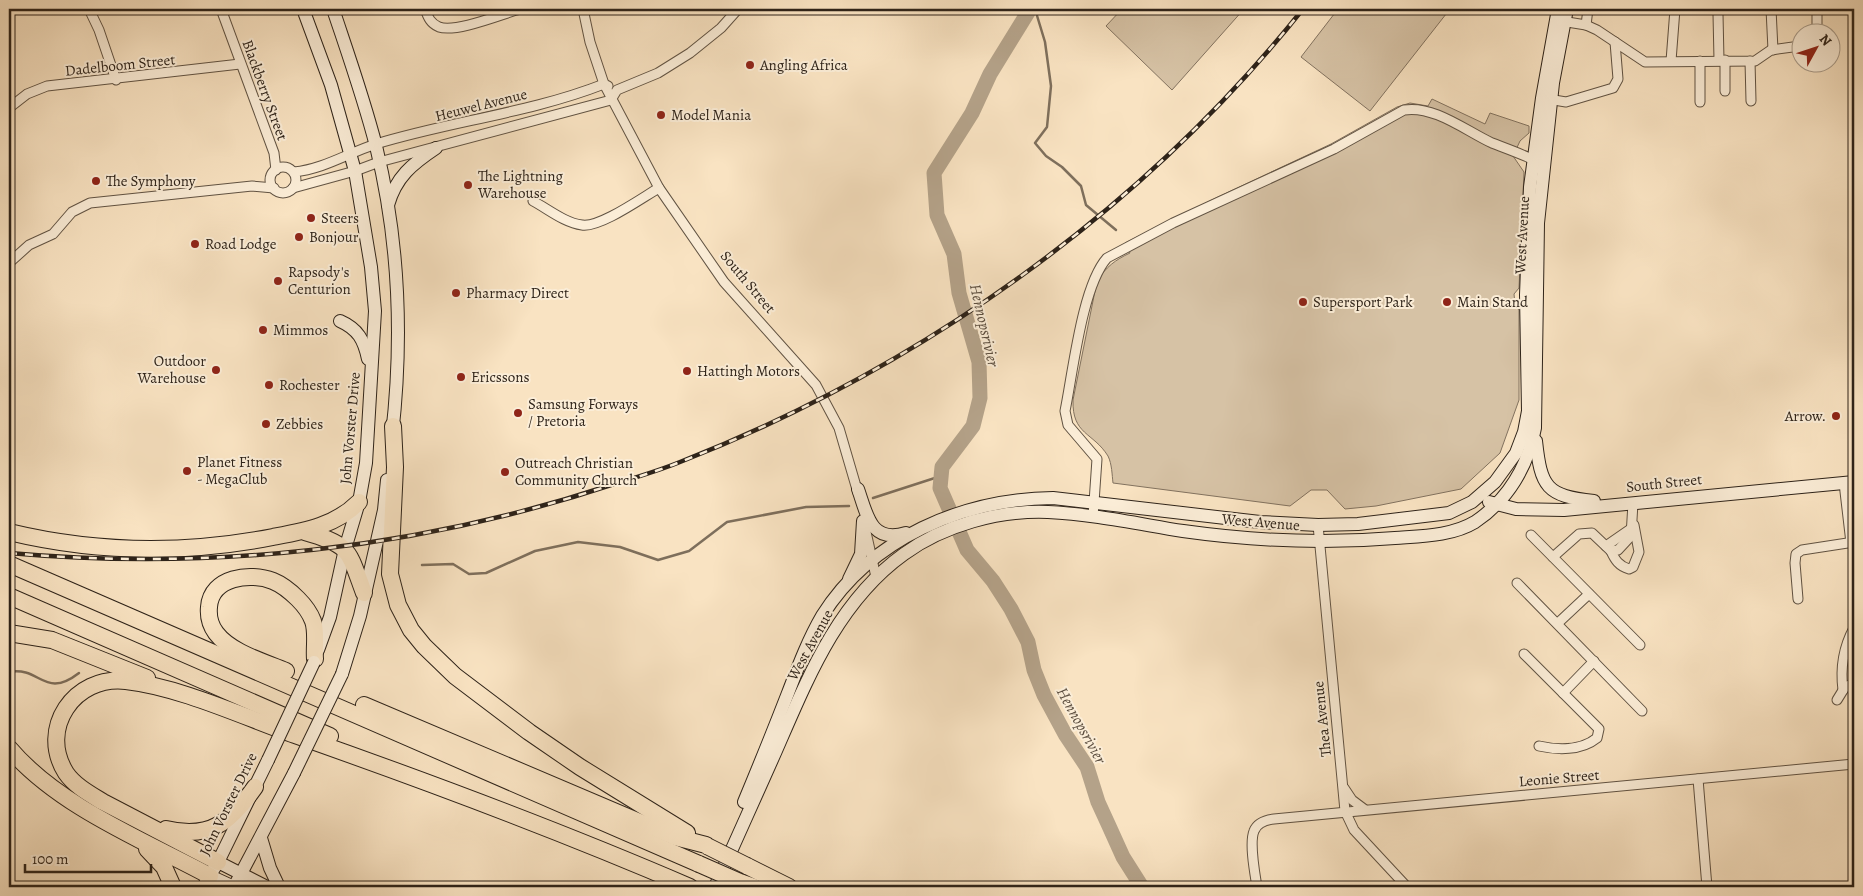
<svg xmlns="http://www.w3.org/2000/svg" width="1863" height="896" font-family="Alegreya,serif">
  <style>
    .green { fill: #d6c2a5; stroke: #82725f }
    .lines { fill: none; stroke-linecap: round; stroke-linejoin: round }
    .stream { stroke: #7e6f5c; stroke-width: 2.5 }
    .river { stroke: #b4a289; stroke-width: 15 }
    .street-casing { stroke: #615343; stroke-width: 11 }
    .secondary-casing { stroke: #2e2319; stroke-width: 14 }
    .highway-casing { stroke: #2e2319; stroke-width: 18 }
    .street { stroke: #fbedd7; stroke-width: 9 }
    .secondary { stroke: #fbedd7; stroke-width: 12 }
    .highway { stroke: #f9e3c2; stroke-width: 16 }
    .rail-casing { stroke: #2e2319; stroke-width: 4.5 }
    .rail { stroke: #fbedd7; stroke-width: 2.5; stroke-dasharray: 8; stroke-linecap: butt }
    .secondary-bridge-casing { stroke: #2e2319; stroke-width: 14; stroke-linecap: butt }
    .highway-bridge-casing { stroke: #2e2319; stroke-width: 18; stroke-linecap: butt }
    .secondary-bridge { stroke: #fbedd7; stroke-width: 12 }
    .highway-bridge { stroke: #f9e3c2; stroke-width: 16 }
    .poi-dot { fill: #8f2418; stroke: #fbedd7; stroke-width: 2 }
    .labels { text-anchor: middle; stroke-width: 4; stroke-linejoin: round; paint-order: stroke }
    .street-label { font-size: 15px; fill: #2e2319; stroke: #fbedd7 }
    .poi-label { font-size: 15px; fill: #2e2319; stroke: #fbedd7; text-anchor: start }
    .water-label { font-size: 16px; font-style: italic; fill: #5d4f40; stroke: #fbedd7 }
  </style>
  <rect width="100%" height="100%" fill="#f9e3c2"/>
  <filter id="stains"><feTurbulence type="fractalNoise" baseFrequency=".004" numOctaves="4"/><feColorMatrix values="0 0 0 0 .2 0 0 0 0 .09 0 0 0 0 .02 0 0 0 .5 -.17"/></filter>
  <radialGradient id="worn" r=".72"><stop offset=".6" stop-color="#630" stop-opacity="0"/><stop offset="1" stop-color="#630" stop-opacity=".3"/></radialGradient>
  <!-- green -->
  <g class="green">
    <polygon points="1122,9 1244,9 1172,90 1106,26"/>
    <polygon points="1338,9 1450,9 1370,111 1301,57"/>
    <path d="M1432,99L1485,124L1490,113L1529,126V133L1520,141L1513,156L1524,172L1519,288L1514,294L1515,304L1519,310V400L1500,453L1461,489L1376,506L1345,509L1327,490H1311L1290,506L1113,483C1112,475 1112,464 1108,456C1093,432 1072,435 1073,400L1097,281C1106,267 1115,260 1130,253L1125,243L1218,197L1331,144L1397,107L1410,103L1428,106Z"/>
  </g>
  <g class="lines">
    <!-- stream -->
    <g class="stream">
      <polyline points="1035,9 1045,42 1051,86 1047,127 1035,143 1046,156 1062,167 1081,186 1086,205 1116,230"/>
      <polyline points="873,498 941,476"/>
      <polyline points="422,565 453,564 469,574 486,573 535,551 578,542 620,547 658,560 689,551 727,522 806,507 849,506"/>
      <path d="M9,672C41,666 44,700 79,673"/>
    </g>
    <!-- river -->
    <polyline class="river" points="1030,9 990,74 972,113 934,173 937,215 954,254 959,293 979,362 980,398 973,426 942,467 940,488 967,550 993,581 1011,609 1028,642 1034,670 1044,695 1065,734 1087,767 1098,802 1109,826 1123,857 1142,887"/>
    <!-- street casing -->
    <g class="street-casing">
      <g id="street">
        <polyline points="89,9 99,30 116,80"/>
        <polyline points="221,9 274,153 276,170"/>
        <path d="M425,9C428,17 430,23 439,27C456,33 502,14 520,9"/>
        <polyline points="583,9 590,42 604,84 659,188 724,282 816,385 839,428 858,493"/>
        <polyline points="1771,9 1773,50"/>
        <polyline points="1718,14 1719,60"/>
        <polyline points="1561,21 1586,25 1597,30 1645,62 1755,61 1771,50 1800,46"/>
        <polyline points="1586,25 1588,9"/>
        <polyline points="1814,32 1817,27 1817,9"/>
        <polyline points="1725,60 1725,91"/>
        <polyline points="1671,61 1675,9"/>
        <polyline points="1750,61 1751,101"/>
        <polyline points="1548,99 1566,102 1613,88 1618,79 1615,42"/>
        <polyline points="1700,102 1700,61"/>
        <polyline points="9,108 27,94 47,86 240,64"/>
        <circle cx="283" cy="180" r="13"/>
        <path d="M294,172C324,169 348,153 376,144C451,121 530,113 604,84L608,86"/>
        <polyline points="293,188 355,171 379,162 611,100 617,90 658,73 690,53 721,28 738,9"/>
        <path d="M533,201C548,209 565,223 582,225C600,228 643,197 659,188"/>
        <polyline points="9,263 29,245 53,234 72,212 90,203 252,186 274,188"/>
        <polyline points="1844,483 1851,543"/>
        <path d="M1093,517L1097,459L1068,425L1065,411C1073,372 1082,286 1107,258L1173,223L1334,149L1404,110C1434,105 1466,131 1492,143C1505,148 1519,153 1532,159"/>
        <polyline points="1318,525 1345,811 1354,830 1407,887"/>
        <polyline points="866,532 876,577"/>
        <polyline points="1531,535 1640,645"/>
        <polyline points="1606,546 1632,528"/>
        <path d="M1611,551C1615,560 1619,566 1629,569L1633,567L1639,552L1634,525"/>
        <polyline points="1553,557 1579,534 1592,533 1611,551 1618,550 1631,536 1633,503"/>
        <polyline points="1517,583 1642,711"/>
        <polyline points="1798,599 1795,563 1796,554 1802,550 1854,542"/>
        <polyline points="1558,623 1589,594"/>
        <path d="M1524,654L1599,729L1597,738C1581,751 1557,750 1539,746"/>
        <path d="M1843,690C1840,667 1843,648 1854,628"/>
        <polyline points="1563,693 1594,661"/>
        <polyline points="1837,700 1845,687 1854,683"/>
        <polyline points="1698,779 1707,887"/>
        <polyline points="1344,788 1352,800 1364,809"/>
        <path d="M1257,887C1255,874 1249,843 1254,831C1257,823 1266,820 1274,819L1854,764"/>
        <polyline points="1841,887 1854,886"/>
      </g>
    </g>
    <!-- secondary casing -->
    <g class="secondary-casing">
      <g id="secondary">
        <polyline points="303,9 331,85 355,171 371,267 375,311 366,463 359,502 345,549 330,617 318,650"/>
        <path d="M333,9C348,54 364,99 376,146C399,240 403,339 392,435"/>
        <path d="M388,205C396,177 412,164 436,148"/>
        <path d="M340,321C358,329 364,340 368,359"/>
        <path d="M1536,441C1541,487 1546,496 1594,501"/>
        <path d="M858,489C867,515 871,544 906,533"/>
        <polyline points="1489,502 1516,509 1564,510 1854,482"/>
        <polyline points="849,579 861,554 863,521"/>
        <polyline points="342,674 360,616 384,510 387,480"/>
        <path d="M744,802C759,766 774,729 788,693C798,667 808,640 822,616C871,538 963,499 1053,498L1260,522L1318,525L1358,524L1449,513L1472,502L1495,482L1516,453L1524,432L1528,411L1526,295L1530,187L1542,98L1558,9"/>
        <polyline points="261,838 270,868 279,887"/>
        <polyline points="218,862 267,887"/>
        <polyline points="210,876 234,887"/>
        <polyline points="203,887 218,862 268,760"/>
        <polyline points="234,887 294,773"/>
        <path d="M715,887C735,842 755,798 775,753C807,680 837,602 904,554C944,525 999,510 1048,512C1093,514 1139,524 1183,531C1254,541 1324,544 1395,538C1421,536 1452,536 1475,522C1508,500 1528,466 1535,428L1538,223L1553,83L1567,9"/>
      </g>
    </g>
    <!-- highway casing -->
    <g class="highway-casing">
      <g id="highway">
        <polyline points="393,426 395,467 390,574 398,605 411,630 424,646 455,676 529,732 580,767 687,833"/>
        <path d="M9,532C96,553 185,554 273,537C305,531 335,526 359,502"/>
        <path d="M305,532C351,545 348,550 364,593"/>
        <polyline points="9,564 699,864"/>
        <polyline points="9,596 330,736"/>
        <polyline points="9,633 52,640 147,678"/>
        <path d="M286,671C265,662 231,653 216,633C210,625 208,617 209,607C211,577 250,572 273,581C283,585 291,592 298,599C304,605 310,613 313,621C317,632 314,647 315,659"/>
        <polyline points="364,705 675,837 706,845"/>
        <path d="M9,748C58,806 143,840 210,876"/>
        <path d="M166,829C211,840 231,821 255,787"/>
        <polyline points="147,849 164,867 173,887"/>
        <path d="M218,862L103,802C90,794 75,786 66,773C38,729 74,675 126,681C180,687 244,717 295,735C429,782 560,831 690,887"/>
        <polyline points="747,866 789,887"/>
        <polyline points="740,882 754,887"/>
      </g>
    </g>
    <!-- street -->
    <use href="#street" class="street"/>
    <!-- secondary -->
    <use href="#secondary" class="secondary"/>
    <!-- highway -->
    <use href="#highway" class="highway"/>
    <!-- rail casing -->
    <g class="rail-casing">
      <path id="rail" d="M9,553C212,571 417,549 611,485C634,478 658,471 680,462C920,368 1142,211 1303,9"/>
    </g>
    <!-- rail -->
    <use href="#rail" class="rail"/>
    <!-- secondary-bridge casing -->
    <g class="secondary-bridge-casing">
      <g id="secondary-bridge">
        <polyline points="268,760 314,662"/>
        <polyline points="294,773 342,674"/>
      </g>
    </g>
    <!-- highway-bridge casing -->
    <g class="highway-bridge-casing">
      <g id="highway-bridge">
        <polyline points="707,846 747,866"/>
        <polyline points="699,864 740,882"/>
      </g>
    </g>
    <!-- secondary-bridge -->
    <use href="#secondary-bridge" class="secondary-bridge"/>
    <!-- highway-bridge -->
    <use href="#highway-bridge" class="highway-bridge"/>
  </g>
  <!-- markers -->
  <g class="poi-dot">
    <circle cx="750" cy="65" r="5"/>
    <circle cx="661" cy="115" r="5"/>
    <circle cx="96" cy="181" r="5"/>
    <circle cx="468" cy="185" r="5"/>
    <circle cx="311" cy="218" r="5"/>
    <circle cx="299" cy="237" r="5"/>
    <circle cx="195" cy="244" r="5"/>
    <circle cx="278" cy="281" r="5"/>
    <circle cx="456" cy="293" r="5"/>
    <circle cx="1303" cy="302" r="5"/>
    <circle cx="1447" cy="302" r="5"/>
    <circle cx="263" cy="330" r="5"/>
    <circle cx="216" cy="370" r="5"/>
    <circle cx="687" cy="371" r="5"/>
    <circle cx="461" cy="377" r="5"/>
    <circle cx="269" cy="385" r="5"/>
    <circle cx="518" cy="413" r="5"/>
    <circle cx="1836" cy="416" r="5"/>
    <circle cx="266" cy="424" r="5"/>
    <circle cx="187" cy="471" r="5"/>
    <circle cx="505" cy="472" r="5"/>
  </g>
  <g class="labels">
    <!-- street labels -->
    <g class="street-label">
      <text transform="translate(120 65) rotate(-6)" y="5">Dadelboom Street</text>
      <text transform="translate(265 90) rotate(70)" y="5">Blackberry Street</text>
      <text transform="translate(481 105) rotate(-14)" y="5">Heuwel Avenue</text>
      <text transform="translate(1522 235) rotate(-87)" y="5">West Avenue</text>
      <text transform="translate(748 282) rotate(50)" y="5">South Street</text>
      <text transform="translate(350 428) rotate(-85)" y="5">John Vorster Drive</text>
      <text transform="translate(1664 483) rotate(-6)" y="5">South Street</text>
      <text transform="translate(1261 522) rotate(5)" y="5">West Avenue</text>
      <text transform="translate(810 645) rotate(-61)" y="5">West Avenue</text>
      <text transform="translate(1322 719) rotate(-96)" y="5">Thea Avenue</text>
      <text transform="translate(1559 778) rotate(-5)" y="5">Leonie Street</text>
      <text transform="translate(228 804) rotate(-64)" y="5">John Vorster Drive</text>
    </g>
    <!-- poi labels -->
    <g class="poi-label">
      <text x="760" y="70">Angling Africa</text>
      <text x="671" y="120">Model Mania</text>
      <text x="478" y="181">The Lightning<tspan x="478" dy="17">Warehouse</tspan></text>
      <text x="106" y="186">The Symphony</text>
      <text x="321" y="223">Steers</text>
      <text x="309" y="242">Bonjour</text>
      <text x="205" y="249">Road Lodge</text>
      <text x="288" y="277">Rapsody's<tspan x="288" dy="17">Centurion</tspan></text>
      <text x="466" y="298">Pharmacy Direct</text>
      <text x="1313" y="307">Supersport Park</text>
      <text x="1457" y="307">Main Stand</text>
      <text x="273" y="335">Mimmos</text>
      <text x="206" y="366" text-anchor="end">Outdoor<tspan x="206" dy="17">Warehouse</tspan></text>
      <text x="697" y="376">Hattingh Motors</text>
      <text x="471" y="382">Ericssons</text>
      <text x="279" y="390">Rochester</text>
      <text x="528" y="409">Samsung Forways<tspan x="528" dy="17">/ Pretoria</tspan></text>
      <text x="1826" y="421" text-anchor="end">Arrow.</text>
      <text x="276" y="429">Zebbies</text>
      <text x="197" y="467">Planet Fitness<tspan x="197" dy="17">- MegaClub</tspan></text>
      <text x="515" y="468">Outreach Christian<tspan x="515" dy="17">Community Church</tspan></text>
    </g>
    <!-- water labels -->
    <g class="water-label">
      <text transform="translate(985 325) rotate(77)" y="6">Hennopsrivier</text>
      <text transform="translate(1082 725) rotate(61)" y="6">Hennopsrivier</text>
    </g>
  </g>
  <!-- margin -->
  <rect width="1863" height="896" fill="none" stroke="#f9e3c2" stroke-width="30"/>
  <rect x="10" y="10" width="1843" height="876" fill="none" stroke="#2e2319" stroke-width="2.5"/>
  <rect x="15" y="15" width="1833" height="866" fill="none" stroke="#2e2319"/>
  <!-- north arrow -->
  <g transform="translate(1816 48) rotate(50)"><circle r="24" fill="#fbedd7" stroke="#a99c8b"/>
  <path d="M0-4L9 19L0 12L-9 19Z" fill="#8f2418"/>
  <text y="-8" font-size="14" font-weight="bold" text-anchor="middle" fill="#2e2319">N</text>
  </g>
  <!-- scale -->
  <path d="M25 864v8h126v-8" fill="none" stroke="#2e2319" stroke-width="2.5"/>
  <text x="32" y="864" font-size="15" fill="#2e2319" stroke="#fbedd7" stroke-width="4" paint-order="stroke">100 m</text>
  <rect width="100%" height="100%" filter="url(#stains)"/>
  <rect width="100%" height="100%" fill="url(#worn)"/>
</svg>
